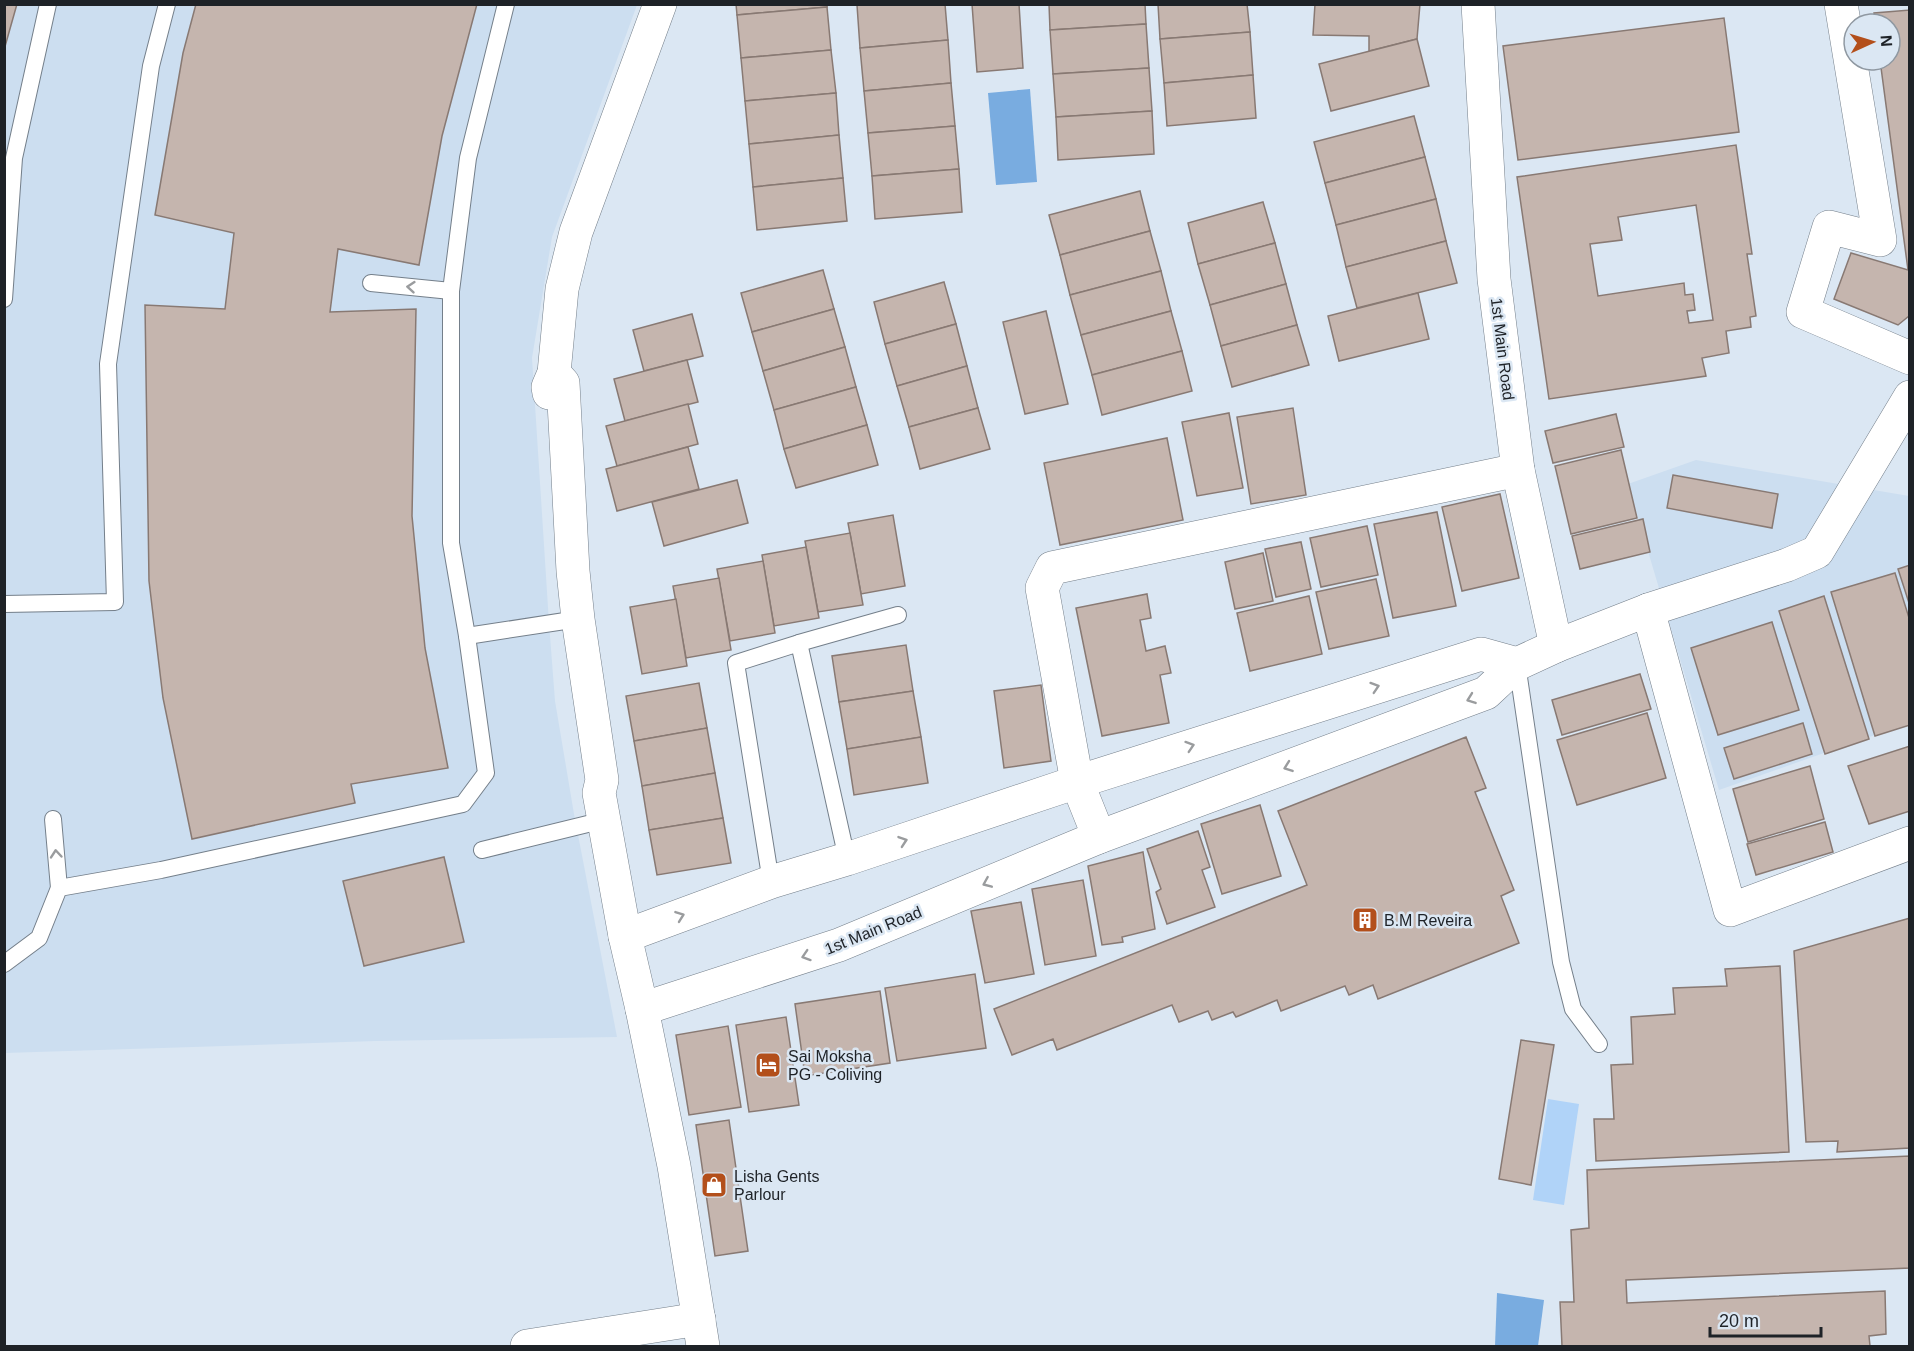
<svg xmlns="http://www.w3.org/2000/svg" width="1914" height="1351" font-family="Helvetica,sans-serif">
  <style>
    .built { fill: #ccdef0 }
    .green { fill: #b0d3f8 }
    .water { fill: #79ace0 }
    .building { fill: #c5b5ae; stroke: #887973; stroke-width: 1.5; fill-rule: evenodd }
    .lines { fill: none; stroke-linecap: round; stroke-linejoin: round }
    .service-casing { stroke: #747f8a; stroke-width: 18 }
    .minor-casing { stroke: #747f8a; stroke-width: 34 }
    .service { stroke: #fff; stroke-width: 16 }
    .minor { stroke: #fff; stroke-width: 33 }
    .oneway { stroke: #9a9c9e }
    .labels { text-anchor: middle; stroke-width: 5; stroke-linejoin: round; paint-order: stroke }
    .street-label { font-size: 16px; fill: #1e2227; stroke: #dbe7f3 }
    .poi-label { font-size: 16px; fill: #1e2227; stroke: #dbe7f3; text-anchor: start }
  </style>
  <rect width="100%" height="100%" fill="#dbe7f3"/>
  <!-- built -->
  <g class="built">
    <polygon points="4,5 637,5 552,237 532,358 549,623 555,701 574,814 617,1037 376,1041 5,1053"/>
    <polygon points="1696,460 1909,496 1909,723 1719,790 1628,484"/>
  </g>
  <!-- green -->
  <polygon class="green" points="1548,1099 1579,1104 1564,1205 1533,1200"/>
  <!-- water -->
  <g class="water">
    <polygon points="1030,89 1037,182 996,185 988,93"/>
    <polygon points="1497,1293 1544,1300 1538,1346 1495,1346"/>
  </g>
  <!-- building -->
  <g class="building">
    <polygon points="4,4 17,4 4,50"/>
    <polygon points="196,4 477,4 442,136 419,265 338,249 330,312 416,309 412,516 425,648 448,768 351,784 355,803 192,839 163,698 149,581 145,305 225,309 234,233 155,215 183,53"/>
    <polygon points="736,4 827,4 827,7 737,15"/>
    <polygon points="945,4 948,40 860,48 857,5"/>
    <polygon points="972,4 1019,4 1023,68 977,72"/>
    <polygon points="1049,4 1145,4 1146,24 1050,30"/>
    <polygon points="1158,4 1247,4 1250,32 1160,39"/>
    <polygon points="1315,4 1420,4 1417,39 1369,51 1369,36 1313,35"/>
    <polygon points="827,7 831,50 741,58 737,15"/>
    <polygon points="1910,10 1910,320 1909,316 1898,325 1834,299 1851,253 1908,270 1880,60 1890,60 1890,24 1875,24 1874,13"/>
    <polygon points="1724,18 1739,132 1518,160 1503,46"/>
    <polygon points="1146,24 1149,68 1053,74 1050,30"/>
    <polygon points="1250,32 1253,75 1164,83 1160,39"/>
    <polygon points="1417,39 1429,86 1331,111 1319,64"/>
    <polygon points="948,40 951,83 864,91 860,48"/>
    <polygon points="831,50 836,93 745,101 741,58"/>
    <polygon points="1149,68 1152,111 1056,117 1053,74"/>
    <polygon points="1253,75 1256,118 1167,126 1164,83"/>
    <polygon points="951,83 955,126 868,133 864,91"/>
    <polygon points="836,93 839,135 749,144 745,101"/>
    <polygon points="1152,111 1154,154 1058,160 1056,117"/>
    <polygon points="1414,116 1425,157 1325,183 1314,142"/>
    <polygon points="955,126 959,169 872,176 868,133"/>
    <polygon points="839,135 843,178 753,187 749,144"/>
    <path d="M1736,145L1752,254H1747L1756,316L1750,317L1751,327L1726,331L1729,353L1702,358L1706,376L1549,399L1517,177ZM1696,205L1713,320L1689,323L1687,311L1695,310L1693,294L1685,295L1684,283L1598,296L1590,244L1622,240L1618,217Z"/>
    <polygon points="1425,157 1436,199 1336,225 1325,183"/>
    <polygon points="959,169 962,212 875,219 872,176"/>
    <polygon points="843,178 847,221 757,230 753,187"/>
    <polygon points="1140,191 1150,231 1060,255 1049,215"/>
    <polygon points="1436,199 1446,241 1346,267 1336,225"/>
    <polygon points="1263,202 1275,243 1198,264 1188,223"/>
    <polygon points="1150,231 1161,271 1070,295 1060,255"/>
    <polygon points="1446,241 1457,283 1357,308 1346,267"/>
    <polygon points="1275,243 1286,284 1210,305 1198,264"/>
    <polygon points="823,270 834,309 752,332 741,293"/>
    <polygon points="1161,271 1171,311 1081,335 1070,295"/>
    <polygon points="944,282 956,324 885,344 874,302"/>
    <polygon points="1286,284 1297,325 1221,346 1210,305"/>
    <polygon points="1418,293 1429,339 1339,361 1328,316"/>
    <polygon points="834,309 845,347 763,371 752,332"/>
    <polygon points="1046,311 1068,404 1025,414 1003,322"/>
    <polygon points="1171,311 1182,351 1092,375 1081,335"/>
    <polygon points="692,314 703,356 644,371 633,330"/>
    <polygon points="956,324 967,366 897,386 885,344"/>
    <polygon points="1297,325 1309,365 1232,387 1221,346"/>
    <polygon points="845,347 856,387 774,410 763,371"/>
    <polygon points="1182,351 1192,391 1102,415 1092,375"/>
    <polygon points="687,360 698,402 625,421 614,379"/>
    <polygon points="967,366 978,408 909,427 897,386"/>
    <polygon points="856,387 867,425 784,449 774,410"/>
    <polygon points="688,404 698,444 617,466 606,426"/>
    <polygon points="978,408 990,449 920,469 909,427"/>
    <polygon points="1293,408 1306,495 1251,504 1237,417"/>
    <polygon points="1229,413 1243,488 1197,496 1182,422"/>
    <polygon points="1616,414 1624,447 1553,463 1545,431"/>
    <polygon points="867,425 878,465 796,488 784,449"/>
    <polygon points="1167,438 1183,520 1060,545 1044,463"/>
    <polygon points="688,447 699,489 617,511 606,469"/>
    <polygon points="1621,450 1637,518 1571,534 1555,466"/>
    <polygon points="1673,475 1778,494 1772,528 1667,508"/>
    <polygon points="737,480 748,523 664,546 652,502"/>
    <polygon points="1500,494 1519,578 1462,591 1442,507"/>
    <polygon points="1437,512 1456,606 1393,618 1374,524"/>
    <polygon points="893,515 905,586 861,594 848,523"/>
    <polygon points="1643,519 1650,552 1580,569 1572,536"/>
    <polygon points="1367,526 1378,575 1321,587 1310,538"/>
    <polygon points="850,533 863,605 818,612 805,541"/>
    <polygon points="1301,542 1311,589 1276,597 1265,549"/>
    <polygon points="806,547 819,618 774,626 762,555"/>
    <polygon points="1263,553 1273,601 1235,609 1225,562"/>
    <polygon points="763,561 775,633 730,641 717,569"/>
    <polygon points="1910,565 1910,606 1898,569"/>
    <polygon points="1895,573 1910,621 1910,725 1875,736 1831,592"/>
    <polygon points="719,578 731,650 686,658 673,586"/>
    <polygon points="1376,579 1389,636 1329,649 1316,592"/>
    <polygon points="1147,594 1151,618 1140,620 1146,651 1165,646 1171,673 1160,675 1169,723 1102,736 1076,608"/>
    <polygon points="1309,596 1322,654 1250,671 1237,613"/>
    <polygon points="1824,596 1869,739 1825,754 1779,611"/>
    <polygon points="676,599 687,666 642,674 630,607"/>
    <polygon points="1772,622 1799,710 1718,735 1691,648"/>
    <polygon points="906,645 913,691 839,702 832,656"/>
    <polygon points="1640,674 1651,709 1562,735 1552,700"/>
    <polygon points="699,683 707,728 634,741 626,696"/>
    <polygon points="1041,685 1051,761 1004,768 994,691"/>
    <polygon points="913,691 921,737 847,749 839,702"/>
    <polygon points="1647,713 1666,778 1577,805 1557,740"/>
    <polygon points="1803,723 1812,754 1734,779 1724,748"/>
    <polygon points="707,728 715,773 642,786 634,741"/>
    <polygon points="921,737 928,783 854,795 847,749"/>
    <polygon points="1466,737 1486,788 1475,792 1514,890 1501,896 1519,943 1378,999 1373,985 1349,995 1345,986 1281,1011 1277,1000 1236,1017 1233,1012 1212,1020 1208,1011 1179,1022 1172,1005 1057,1050 1053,1039 1012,1055 994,1009 1307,885 1278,811"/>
    <polygon points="1910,746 1910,811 1869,824 1848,766"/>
    <polygon points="1810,766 1824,819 1748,842 1733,789"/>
    <polygon points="715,773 723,818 649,830 642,786"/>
    <polygon points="1260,805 1281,876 1222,894 1201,824"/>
    <polygon points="723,818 731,863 657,875 649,830"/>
    <polygon points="1825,822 1833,852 1756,875 1747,844"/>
    <polygon points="1198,831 1210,867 1202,870 1215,907 1167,924 1156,892 1161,889 1147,849"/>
    <polygon points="1143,852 1155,929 1122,937 1123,942 1102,945 1088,866"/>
    <polygon points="444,857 464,942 364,966 343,881"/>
    <polygon points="1083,880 1096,956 1045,965 1032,889"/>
    <polygon points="1021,902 1034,974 985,983 971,911"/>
    <polygon points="1910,918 1910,1148 1837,1152 1838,1141 1806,1142 1794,951"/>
    <polygon points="1780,966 1789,1152 1596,1161 1594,1119 1614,1119 1611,1065 1633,1064 1631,1017 1675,1014 1673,988 1727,986 1725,969"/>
    <polygon points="975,974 986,1048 897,1061 885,988"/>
    <polygon points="880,991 890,1063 805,1076 795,1004"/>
    <polygon points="786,1017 799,1105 749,1112 736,1025"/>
    <polygon points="728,1026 741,1107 689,1115 676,1035"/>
    <polygon points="1521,1040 1554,1045 1531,1185 1499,1179"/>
    <polygon points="729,1120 748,1251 715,1256 696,1125"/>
    <polygon points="1910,1156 1910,1268 1626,1280 1627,1303 1885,1291 1886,1334 1869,1336 1870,1346 1562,1346 1560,1302 1574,1302 1571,1230 1589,1228 1587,1170"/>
  </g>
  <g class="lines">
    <!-- service casing -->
    <g class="service-casing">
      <g id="service">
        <polyline points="371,283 451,291"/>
        <polyline points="4,299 14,158 48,4"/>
        <polyline points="4,604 115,602 108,364 151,66 167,4"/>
        <polyline points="467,636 578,619"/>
        <polyline points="799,643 898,615"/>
        <polyline points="1517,664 1561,962 1573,1009 1599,1044"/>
        <polyline points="53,819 59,888"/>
        <polyline points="482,850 604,820"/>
        <polyline points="771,882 736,663 799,643 847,859"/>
        <polyline points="4,964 39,938 59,888 161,870 463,804 486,773 467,636 451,543 451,291 468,158 506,4"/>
      </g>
    </g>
    <!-- minor casing -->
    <g class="minor-casing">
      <g id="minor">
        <polyline points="1841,4 1880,240 1829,227 1803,312 1910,358"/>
        <polyline points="554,373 563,383 573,571 578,619 602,780 599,793 625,936 642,1009 674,1166 703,1346"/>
        <polyline points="549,393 548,387 554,373 562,289 576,232 660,4"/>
        <polyline points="1648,610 1730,910 1910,843"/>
        <polyline points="1556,646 1648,610 1787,565 1817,552 1910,397"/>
        <polyline points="1099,837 1077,782 1042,588 1052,568 1518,470"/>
        <polyline points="625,936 771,882 847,859 1077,782 1481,654 1517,664"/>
        <polyline points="642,1009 839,945 1099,837 1486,693 1517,664 1556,646 1518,470 1494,279 1478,4"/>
        <polyline points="527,1346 699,1319"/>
      </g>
    </g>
    <!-- service -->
    <use href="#service" class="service"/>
    <!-- minor -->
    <use href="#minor" class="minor"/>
  </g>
  <!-- one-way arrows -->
  <defs><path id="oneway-chevron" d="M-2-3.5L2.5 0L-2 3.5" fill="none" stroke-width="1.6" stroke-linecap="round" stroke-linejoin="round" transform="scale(1.5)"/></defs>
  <g class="oneway">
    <use href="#oneway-chevron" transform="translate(411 287) rotate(-175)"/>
    <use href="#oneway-chevron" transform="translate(1375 687) rotate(-18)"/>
    <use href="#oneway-chevron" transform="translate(1471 699) rotate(160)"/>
    <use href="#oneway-chevron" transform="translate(1190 746) rotate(-18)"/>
    <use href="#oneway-chevron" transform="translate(1288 767) rotate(160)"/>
    <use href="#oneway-chevron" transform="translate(903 841) rotate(-19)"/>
    <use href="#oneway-chevron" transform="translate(56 854) rotate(-95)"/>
    <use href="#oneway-chevron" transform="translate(987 883) rotate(157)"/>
    <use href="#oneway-chevron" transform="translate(680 916) rotate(-20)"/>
    <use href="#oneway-chevron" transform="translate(806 956) rotate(162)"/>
  </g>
  <!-- icons -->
  <defs>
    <g id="building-square" transform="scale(1.35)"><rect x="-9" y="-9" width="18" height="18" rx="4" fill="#b34f1b" stroke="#dbe7f3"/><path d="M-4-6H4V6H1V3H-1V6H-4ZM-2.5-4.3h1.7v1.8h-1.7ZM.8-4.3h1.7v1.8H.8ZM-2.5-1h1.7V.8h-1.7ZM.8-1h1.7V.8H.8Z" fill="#fff"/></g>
    <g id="hotel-square" transform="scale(1.35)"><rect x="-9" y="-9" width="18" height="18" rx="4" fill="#b34f1b" stroke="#dbe7f3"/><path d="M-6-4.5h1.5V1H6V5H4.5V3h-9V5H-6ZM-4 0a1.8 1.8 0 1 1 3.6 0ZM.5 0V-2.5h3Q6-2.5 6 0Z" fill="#fff"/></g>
    <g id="shop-square" transform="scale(1.35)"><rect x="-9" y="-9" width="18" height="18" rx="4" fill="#b34f1b" stroke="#dbe7f3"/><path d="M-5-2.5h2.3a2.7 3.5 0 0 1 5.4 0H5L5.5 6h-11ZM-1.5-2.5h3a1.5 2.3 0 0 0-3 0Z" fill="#fff"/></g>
  </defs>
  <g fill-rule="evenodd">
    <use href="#building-square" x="1365" y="920"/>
    <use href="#hotel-square" x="768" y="1065"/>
    <use href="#shop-square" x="714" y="1185"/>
  </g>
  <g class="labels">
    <!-- street labels -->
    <g class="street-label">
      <text transform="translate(1503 349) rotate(83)" y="6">1st Main Road</text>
      <text transform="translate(873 930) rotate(-22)" y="6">1st Main Road</text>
    </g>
    <!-- poi labels -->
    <g class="poi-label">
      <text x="1384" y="926">B.M Reveira</text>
      <text x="788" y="1062">Sai Moksha<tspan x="788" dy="18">PG - Coliving</tspan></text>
      <text x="734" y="1182">Lisha Gents<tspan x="734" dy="18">Parlour</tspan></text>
    </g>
  </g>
  <!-- border -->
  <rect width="1914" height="1351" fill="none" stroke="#1e2227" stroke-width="12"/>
  <!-- north arrow -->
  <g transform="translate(1872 42) rotate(86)"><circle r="28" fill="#dbe7f3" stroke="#8f98a1" stroke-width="1.5"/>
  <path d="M0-4.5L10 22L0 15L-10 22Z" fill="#b34f1b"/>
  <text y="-9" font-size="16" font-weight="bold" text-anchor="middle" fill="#1e2227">N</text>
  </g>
  <!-- scale -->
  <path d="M1710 1327v9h111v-9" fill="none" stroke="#1e2227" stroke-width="3"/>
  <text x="1719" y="1327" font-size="18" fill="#1e2227" stroke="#dbe7f3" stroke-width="4.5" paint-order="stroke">20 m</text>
</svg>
